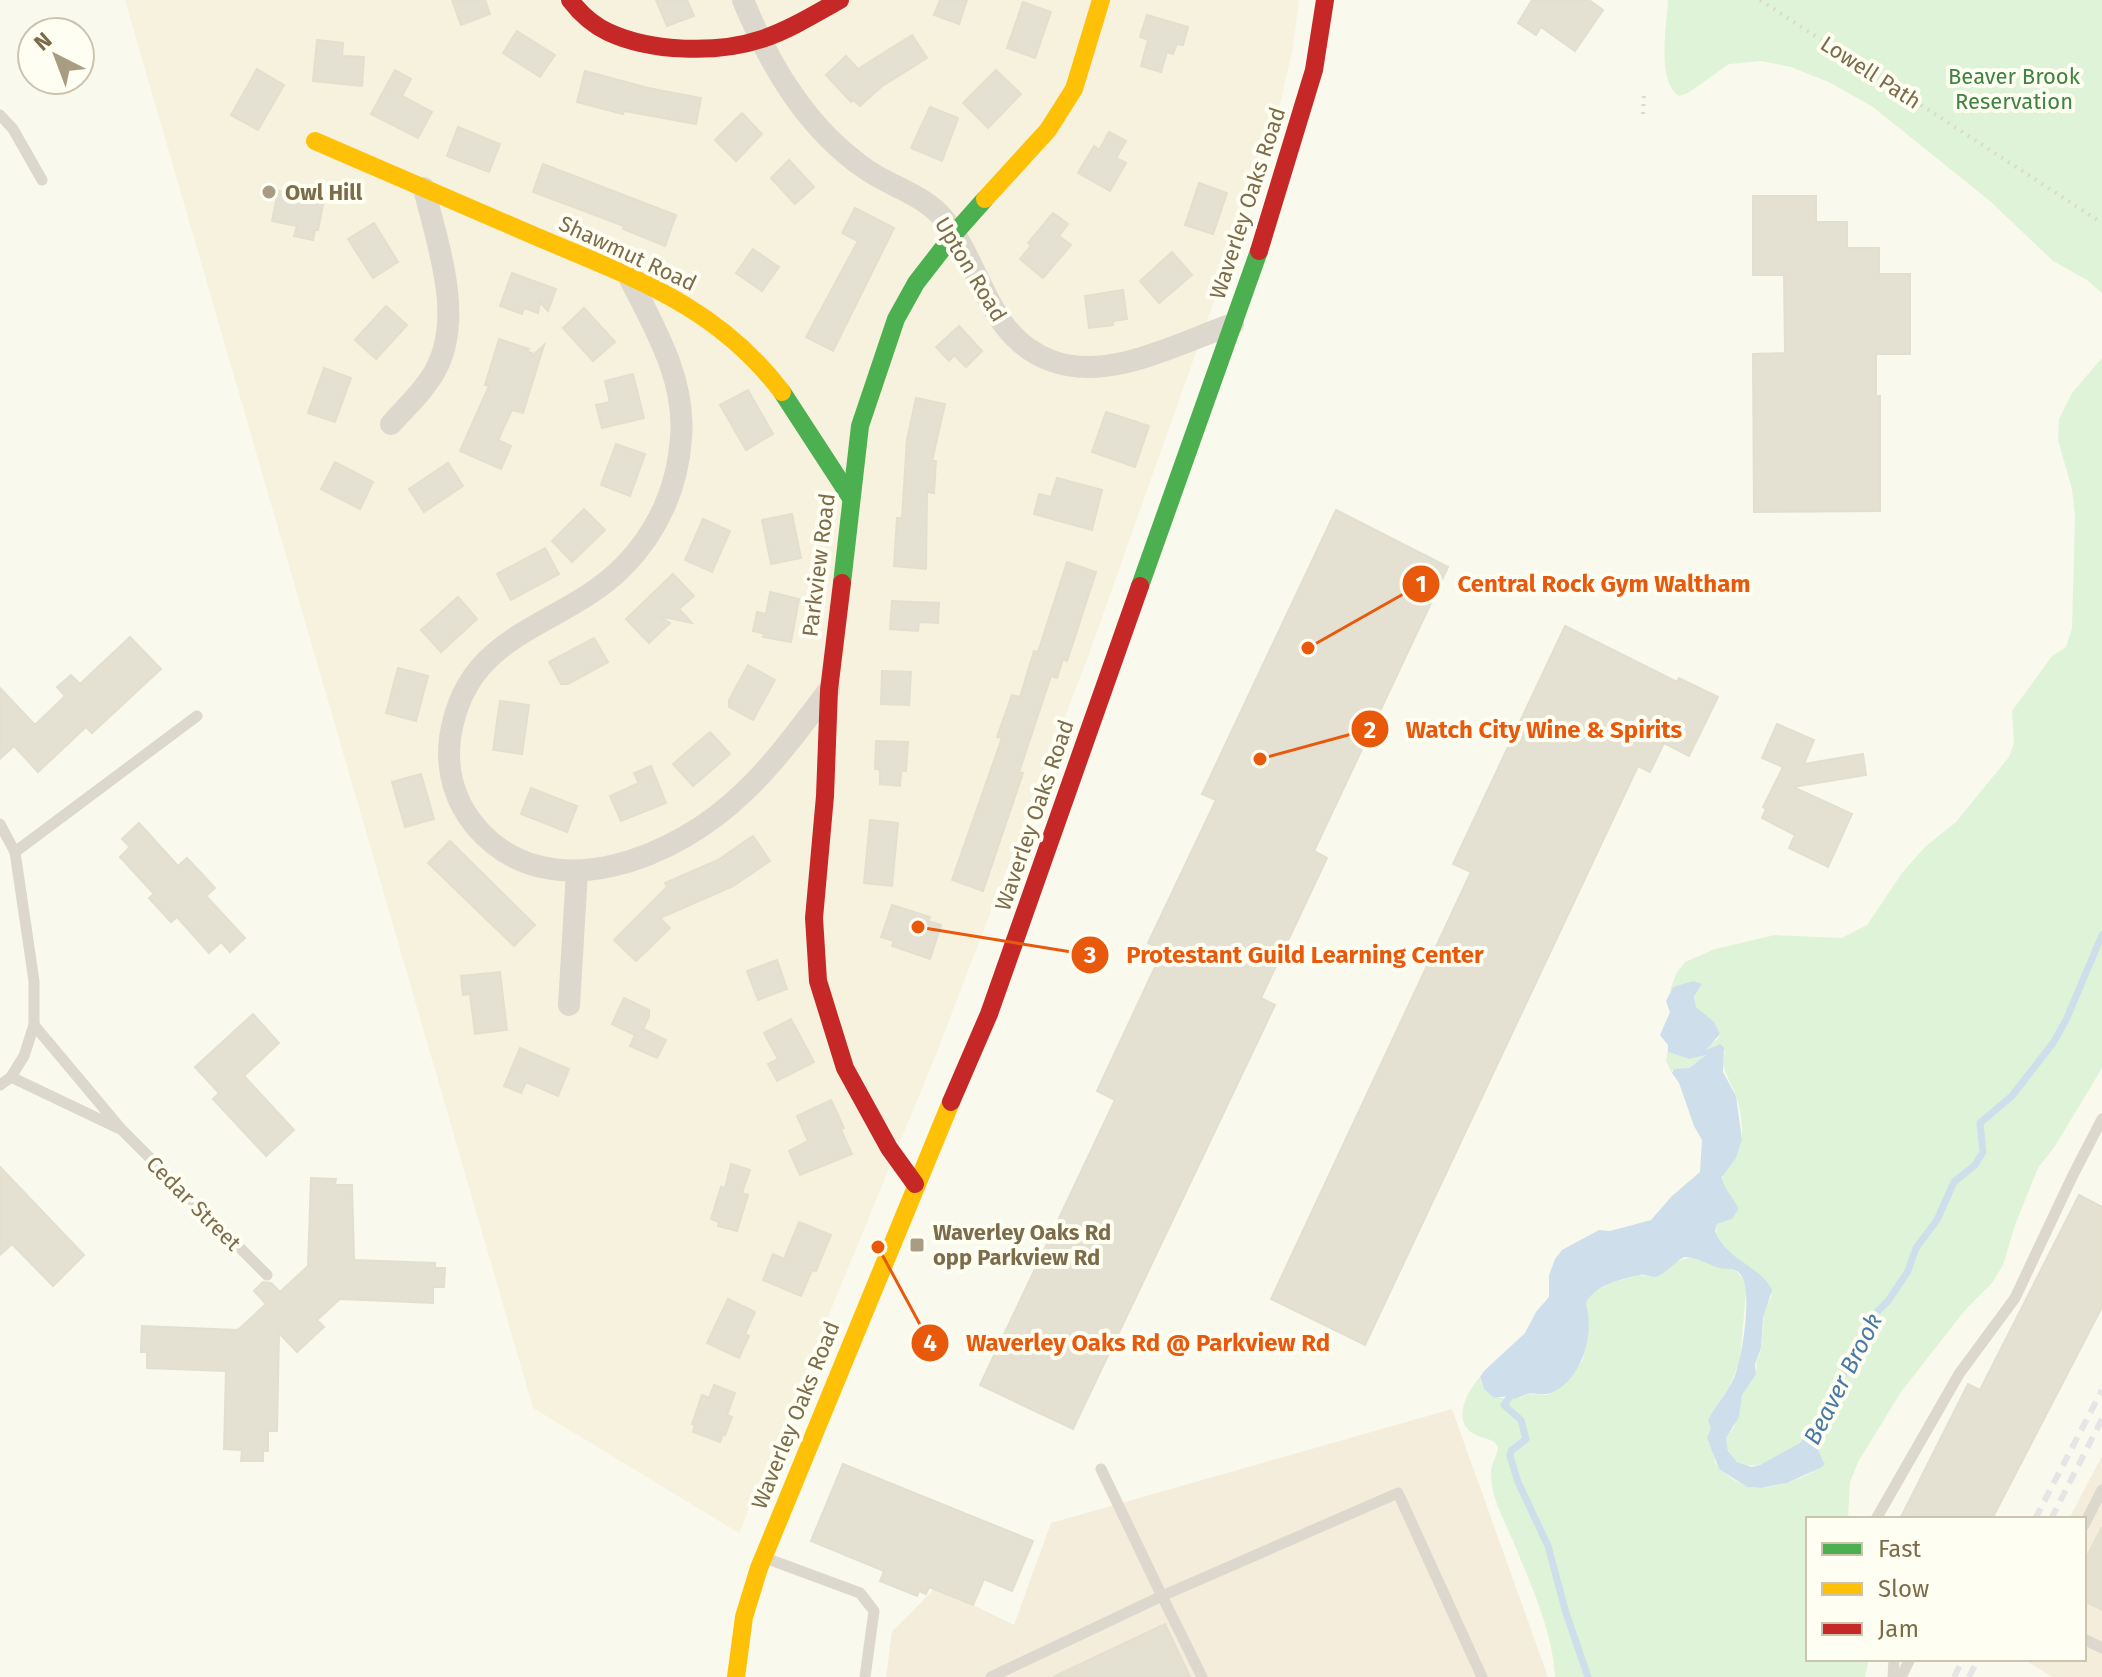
<svg xmlns="http://www.w3.org/2000/svg" width="2102" height="1677" font-family="'Fira Sans',sans-serif">
  <style>
    .residential { fill: #f6f2de }
    .commercial { fill: #f4eddc }
    .green { fill: #dff3d8 }
    .water { fill: #cedfeb }
    .lines { fill: none; stroke-linecap: round; stroke-linejoin: round }
    .stream { stroke: #cedfeb; stroke-width: 7 }
    .building { fill: #e4e1d2; stroke: #e3dfcf; stroke-width: 2 }
    .path { stroke: #dcd9ce; stroke-width: 4; stroke-dasharray: 2 6; stroke-linecap: butt }
    .lane { stroke: #dcd8cd; stroke-width: 11 }
    .street { stroke: #dcd8cd; stroke-width: 22 }
    .fast { stroke: #4caf50; stroke-width: 18 }
    .slow { stroke: #ffc107; stroke-width: 18 }
    .jam { stroke: #c62828; stroke-width: 18 }
    .rail { stroke: #e7e4e6; stroke-width: 6; stroke-dasharray: 12 8; stroke-linecap: butt }
    .poi-dot { fill: #a89d83; stroke: #fffef2; stroke-width: 3 }
    .labels { text-anchor: middle; stroke-width: 8; stroke-linejoin: round; paint-order: stroke }
    .street-label { font-size: 22px; fill: #7c6c4a; stroke: #fffef2 }
    .park-label { font-size: 22px; fill: #408242; stroke: #fffef2 }
    .poi-label { font-size: 22px; font-weight: bold; fill: #7c6c4a; stroke: #fffef2; text-anchor: start }
    .water-label { font-size: 24px; font-style: italic; fill: #4979a7; stroke: #fffef2 }
    .leader { fill: none; stroke: #e8590c; stroke-width: 3 }
    .callout-dot { fill: #e8590c; stroke: #fffef2; stroke-width: 3 }
    .mark-label { font-size: 24px; text-anchor: middle; font-weight: bold; fill: #fff }
    .callout-label { font-size: 24px; text-anchor: middle; font-weight: bold; fill: #e8590c; stroke: #fffef2; stroke-width: 8; stroke-linejoin: round; paint-order: stroke }
  </style>
  <rect width="100%" height="100%" fill="#f9f9ee"/>
  <!-- residential -->
  <polygon class="residential" points="125,0 1299,0 1293,47 1273,135 1089,654 937,1052 739,1533 533,1408"/>
  <!-- commercial -->
  <g class="commercial">
    <polygon points="1452,1409 1548,1677 886,1677 892,1632 936,1587 1014,1625 1051,1523"/>
    <polygon points="2102,1456 2102,1677 2052,1677 2023,1659 2084,1659 2084,1519 2069,1519"/>
  </g>
  <!-- green -->
  <g class="green">
    <path d="M1668,0H2102V293L2087,280L2053,261L1990,201L1873,107L1831,83L1791,67L1761,61L1729,64L1688,93L1679,96C1656,80 1667,25 1668,0Z"/>
    <path d="M2102,358V1068L2055,1146L2038,1168L2015,1225L2003,1265L1992,1283L1965,1310L1901,1392L1858,1462L1850,1482L1848,1519H1808V1659H1869L1865,1677H1555C1553,1631 1530,1583 1513,1541C1504,1519 1492,1500 1491,1476C1490,1465 1497,1457 1498,1447C1492,1437 1485,1440 1476,1435C1450,1423 1467,1391 1480,1377L1481,1383L1495,1398H1520L1526,1394L1548,1395L1563,1384L1583,1360L1588,1336L1586,1304L1592,1294L1610,1283L1639,1275L1653,1277L1660,1275L1675,1262L1691,1257L1736,1271L1744,1280L1746,1292L1740,1361L1730,1385L1708,1420L1712,1425L1708,1442L1713,1449L1715,1463C1723,1474 1743,1488 1757,1488C1775,1489 1815,1476 1824,1461C1816,1452 1814,1440 1808,1429C1798,1460 1728,1488 1726,1438L1734,1427L1742,1395L1757,1369C1755,1360 1759,1358 1761,1349C1764,1331 1760,1312 1772,1296L1754,1272L1724,1247L1716,1235L1717,1224L1732,1219L1736,1202C1703,1175 1741,1166 1742,1137C1742,1124 1741,1111 1737,1099C1732,1080 1719,1072 1725,1051L1717,1045L1706,1050L1707,1046L1718,1039L1720,1034C1712,1013 1682,1010 1700,988L1693,981L1670,990L1676,974L1685,962L1715,949L1775,935L1842,938L1867,925L1902,873L1925,847L1956,822L2009,757L2014,743L2012,711L2052,656L2066,647L2072,628L2075,516L2072,489L2058,440L2059,419L2072,393Z"/>
    <polygon points="1668,1049 1668,1052 1689,1059 1706,1055 1688,1068 1672,1070 1672,1073 1666,1061"/>
  </g>
  <!-- water -->
  <path class="water" d="M1693,981L1702,984L1694,997L1696,1007L1714,1022L1720,1034L1706,1050L1720,1044L1724,1047L1723,1072L1736,1096L1742,1140L1736,1158L1722,1177C1724,1192 1737,1199 1738,1210L1732,1219L1717,1224L1715,1231C1725,1259 1763,1268 1772,1290L1763,1318L1761,1348L1755,1364L1756,1374L1742,1395L1739,1417L1726,1438L1728,1451L1737,1462L1752,1467L1760,1465L1800,1443L1811,1425L1821,1423L1824,1427C1822,1449 1811,1440 1825,1464L1822,1467L1787,1483L1761,1488L1747,1487L1719,1469L1707,1438L1711,1428L1708,1420C1716,1405 1727,1393 1734,1378C1742,1361 1753,1290 1741,1275C1735,1267 1728,1270 1719,1268C1706,1264 1698,1257 1684,1257C1675,1262 1667,1272 1658,1276C1651,1279 1647,1274 1640,1275C1621,1279 1594,1285 1586,1304C1595,1335 1582,1380 1551,1393C1543,1396 1534,1392 1526,1394C1522,1396 1518,1398 1514,1399L1509,1396L1494,1398L1484,1389L1480,1377L1484,1371L1525,1333L1536,1312L1549,1297V1275L1555,1259L1562,1250L1599,1230L1610,1231L1651,1220L1672,1196L1700,1172L1702,1140L1694,1126L1679,1083L1672,1073L1674,1069L1689,1068L1706,1055L1689,1059L1668,1052V1045L1660,1035L1670,1012L1666,1001L1673,987Z"/>
  <g class="lines">
    <!-- stream -->
    <g class="stream">
      <polyline points="1513,1392 1504,1405 1521,1420 1526,1439 1511,1451 1510,1456 1518,1482 1548,1546 1566,1613 1588,1677"/>
      <polyline points="1815,1431 1817,1423 1837,1395 1846,1368 1860,1350 1876,1313 1888,1301 1908,1271 1916,1248 1937,1220 1954,1182 1975,1165 1983,1152 1980,1123 2012,1096 2053,1043 2066,1020 2102,935"/>
    </g>
  </g>
  <!-- building -->
  <g class="building">
    <polygon points="452,0 485,0 490,14 461,25"/>
    <polygon points="656,0 687,0 694,16 667,26"/>
    <polygon points="940,0 967,0 959,24 934,15"/>
    <polygon points="1532,0 1589,0 1603,10 1575,51 1541,27 1536,35 1518,23"/>
    <polygon points="1023,2 1051,12 1035,58 1007,48"/>
    <polygon points="1147,15 1188,27 1183,45 1177,44 1173,54 1167,52 1161,72 1141,66 1148,40 1140,37"/>
    <polygon points="517,31 555,55 540,77 503,53"/>
    <polygon points="912,35 927,58 881,87 860,106 853,100 851,102 826,75 846,56 858,69"/>
    <polygon points="317,40 343,43 342,56 364,57 362,86 313,81"/>
    <polygon points="257,69 284,85 258,130 231,115"/>
    <polygon points="395,70 411,79 402,96 432,112 418,138 371,114"/>
    <polygon points="996,70 1021,94 988,128 963,103"/>
    <polygon points="585,71 648,88 701,98 696,124 624,111 623,114 577,102"/>
    <polygon points="930,107 958,118 942,161 911,148"/>
    <polygon points="742,113 762,134 736,161 715,140"/>
    <polygon points="458,127 500,144 489,172 447,156"/>
    <polygon points="1109,132 1126,141 1116,158 1126,163 1110,191 1078,173 1094,146 1099,150"/>
    <polygon points="789,160 814,187 795,204 771,178"/>
    <polygon points="543,164 676,215 665,246 623,229 624,226 533,192"/>
    <polygon points="1199,183 1227,193 1213,234 1185,225"/>
    <polygon points="278,191 324,200 318,230 315,230 313,240 294,236 297,226 272,221"/>
    <polygon points="1753,196 1816,196 1816,222 1847,222 1847,248 1879,248 1879,274 1910,274 1910,354 1876,354 1876,396 1880,396 1880,511 1754,512 1753,354 1785,353 1784,275 1753,275"/>
    <polygon points="855,208 894,228 833,351 806,337 858,241 842,233"/>
    <polygon points="1053,213 1068,224 1059,236 1071,245 1043,278 1020,259 1031,246 1028,243"/>
    <polygon points="374,223 398,262 373,278 348,239"/>
    <polygon points="753,249 779,267 762,291 736,273"/>
    <polygon points="1172,252 1192,275 1159,303 1140,281"/>
    <polygon points="512,273 556,289 548,311 540,302 538,313 524,308 522,314 500,306"/>
    <polygon points="1123,290 1127,319 1113,321 1113,325 1089,328 1085,296"/>
    <polygon points="386,306 407,325 376,359 355,340"/>
    <polygon points="584,308 615,342 593,361 563,328"/>
    <polygon points="959,326 982,351 966,367 954,355 949,361 936,347"/>
    <polygon points="499,339 529,349 528,352 532,353 531,357 544,345 523,413 512,410 498,440 511,446 501,469 460,451 489,386 485,385"/>
    <polygon points="324,368 351,378 335,422 308,413"/>
    <polygon points="633,374 644,418 602,428 596,405 610,402 605,381"/>
    <polygon points="748,390 773,434 746,450 720,405"/>
    <polygon points="916,398 945,404 932,461 936,461 934,493 927,492 926,569 894,566 897,518 902,518 907,440"/>
    <polygon points="1106,412 1149,426 1135,467 1092,452"/>
    <polygon points="616,444 645,454 630,496 601,485"/>
    <polygon points="335,462 373,482 360,509 321,489"/>
    <polygon points="448,463 463,486 424,512 409,489"/>
    <polygon points="1057,478 1102,490 1092,530 1034,514 1039,494 1051,497"/>
    <polygon points="584,509 605,530 572,562 552,541"/>
    <polygon points="1336,510 1448,567 1314,851 1327,858 1261,998 1275,1005 1073,1429 980,1385 1115,1100 1097,1091 1163,950 1148,943 1216,800 1202,794"/>
    <polygon points="792,514 801,558 771,564 762,520"/>
    <polygon points="703,519 730,531 712,572 685,560"/>
    <polygon points="545,548 559,574 511,600 497,574"/>
    <polygon points="1067,562 1096,572 1067,661 1063,659 1057,678 1051,676 1019,772 1023,773 983,891 952,880 1002,738 997,737 1012,695 1020,697 1034,651 1038,652"/>
    <polygon points="673,574 694,596 679,609 692,623 658,616 670,623 649,643 626,619"/>
    <polygon points="770,592 799,599 791,642 763,637 765,634 753,631 757,612 766,614"/>
    <polygon points="458,597 477,619 441,652 421,630"/>
    <polygon points="892,601 939,603 938,623 919,622 918,631 890,629"/>
    <polygon points="1565,626 1677,682 1679,678 1718,697 1689,756 1664,743 1650,772 1638,766 1365,1345 1271,1299 1471,872 1453,864"/>
    <polygon points="130,637 161,669 92,733 86,727 38,772 14,746 0,759 0,688 35,725 65,696 57,687 71,675 80,684"/>
    <polygon points="594,638 608,662 568,684 561,684 549,662"/>
    <polygon points="748,665 775,680 753,720 729,707 729,700"/>
    <polygon points="398,668 428,676 416,721 386,713"/>
    <polygon points="882,671 911,672 909,705 881,704"/>
    <polygon points="500,701 529,705 522,754 493,750"/>
    <polygon points="1777,724 1814,740 1804,764 1863,754 1866,775 1793,787 1852,814 1828,867 1789,848 1795,835 1762,818 1766,809 1763,807 1783,767 1762,758"/>
    <polygon points="710,732 730,754 693,786 673,764"/>
    <polygon points="876,741 908,742 906,771 901,771 900,786 880,784 880,770 875,769"/>
    <polygon points="651,766 666,803 621,821 610,796 639,783 634,773"/>
    <polygon points="421,774 434,819 405,827 392,782"/>
    <polygon points="531,788 577,806 567,832 521,814"/>
    <polygon points="870,820 898,823 892,886 864,883"/>
    <polygon points="139,823 178,866 187,858 215,888 206,896 245,938 230,952 221,942 209,953 177,917 171,922 149,898 154,894 120,857 130,847 122,839"/>
    <polygon points="753,836 770,861 733,886 660,918 670,928 636,961 614,940 667,887 665,883 718,860"/>
    <polygon points="450,841 535,925 514,946 428,863"/>
    <polygon points="892,905 930,917 928,921 941,925 930,959 892,946 894,941 881,937"/>
    <polygon points="777,960 787,989 758,1000 747,971"/>
    <polygon points="500,972 507,1030 475,1034 470,994 463,995 461,976"/>
    <polygon points="624,998 649,1010 649,1017 643,1029 666,1040 657,1058 630,1046 635,1035 612,1024"/>
    <polygon points="253,1014 279,1043 244,1076 294,1130 266,1156 213,1099 219,1093 195,1067"/>
    <polygon points="791,1019 814,1062 777,1081 768,1064 778,1059 764,1033"/>
    <polygon points="520,1048 569,1069 558,1096 526,1082 521,1093 504,1086"/>
    <polygon points="831,1100 844,1128 841,1130 852,1154 800,1175 789,1151 808,1141 797,1116"/>
    <polygon points="731,1164 750,1170 742,1193 748,1195 737,1231 718,1226 719,1222 711,1219 721,1187 725,1188"/>
    <polygon points="0,1167 84,1255 53,1286 12,1244 0,1255"/>
    <polygon points="311,1178 336,1179 335,1185 352,1185 354,1260 435,1263 435,1268 445,1268 444,1287 433,1287 433,1303 340,1299 317,1320 324,1327 297,1352 279,1333 277,1431 268,1431 268,1451 263,1451 263,1461 241,1461 242,1450 224,1449 226,1371 147,1368 147,1352 141,1352 142,1326 238,1330 266,1304 254,1291 263,1282 271,1283 280,1292 308,1266"/>
    <polygon points="2079,1195 2102,1207 2102,1307 1992,1519 1900,1519 1968,1384 1980,1390"/>
    <polygon points="799,1222 831,1235 816,1271 812,1270 801,1296 763,1280 773,1254 784,1259"/>
    <polygon points="728,1299 755,1312 745,1334 749,1336 739,1358 707,1343"/>
    <polygon points="714,1385 735,1393 727,1415 732,1417 725,1435 723,1434 720,1442 693,1432 695,1425 692,1424 702,1395 709,1398"/>
    <polygon points="843,1464 1033,1541 1012,1591 984,1579 973,1605 929,1587 926,1594 919,1591 917,1596 880,1581 884,1571 811,1541"/>
    <polygon points="2102,1527 2102,1610 2084,1601 2084,1562"/>
    <polygon points="1165,1624 1190,1677 1053,1677"/>
  </g>
  <g class="lines">
    <!-- path -->
    <g class="path">
      <polyline points="1760,0 2102,223"/>
      <polyline points="1643,114 1644,95"/>
    </g>
    <!-- lane -->
    <g class="lane">
      <polyline points="0,115 13,129 42,180"/>
      <polyline points="0,824 15,852 34,981 34,1025 24,1056 11,1077 0,1085"/>
      <polyline points="15,852 197,716"/>
      <polyline points="34,1025 122,1130 267,1275"/>
      <polyline points="11,1077 118,1128"/>
      <polyline points="1876,1519 1959,1374 2015,1298 2073,1175 2102,1119"/>
      <polyline points="2084,1525 2102,1490"/>
      <polyline points="768,1559 860,1593 874,1611 865,1677"/>
      <polyline points="2084,1639 2102,1648"/>
      <polyline points="991,1677 1162,1596 1101,1469"/>
      <polyline points="1202,1677 1162,1596 1398,1493 1482,1677"/>
      <polyline points="1893,1677 1894,1659"/>
      <polyline points="1901,1677 1910,1659"/>
    </g>
    <!-- street -->
    <g class="street">
      <path d="M743,0C770,66 807,129 867,170C892,187 924,195 944,219C982,265 987,338 1052,361C1109,382 1179,343 1233,324"/>
      <path d="M630,279C655,329 686,380 681,438C678,486 658,532 623,567C560,630 466,629 450,738C446,771 455,802 476,827C549,912 678,857 744,792C776,762 802,725 829,690"/>
      <path d="M391,424C406,407 424,391 435,371C465,317 437,244 424,188"/>
      <polyline points="569,1005 577,872"/>
    </g>
    <!-- fast -->
    <g class="fast">
      <polyline points="782,392 851,498"/>
      <polyline points="842,583 860,426 896,319 916,283 954,234 985,199"/>
      <polyline points="1140,586 1259,251"/>
    </g>
    <!-- slow -->
    <g class="slow">
      <path d="M315,141C386,172 457,203 528,233C627,276 714,302 782,392"/>
      <polyline points="985,199 1048,130 1074,89 1101,0"/>
      <polyline points="736,1677 744,1617 759,1568 951,1102"/>
    </g>
    <!-- jam -->
    <g class="jam">
      <path d="M570,0C580,13 593,25 608,32C651,52 717,54 762,39C789,30 815,14 840,0"/>
      <polyline points="1259,251 1314,70 1325,0"/>
      <polyline points="842,583 829,690 825,796 814,918 818,981 845,1068 889,1148 915,1184"/>
      <polyline points="951,1102 989,1014 1140,586"/>
    </g>
    <!-- rail -->
    <g class="rail">
      <polyline points="2035,1519 2102,1390"/>
      <polyline points="2051,1519 2102,1419"/>
      <polyline points="1954,1677 1963,1659"/>
      <polyline points="1969,1677 1978,1659"/>
    </g>
  </g>
  <!-- markers -->
  <g class="poi-dot">
    <circle cx="269" cy="192" r="8"/>
    <rect x="909" y="1237" width="16" height="16" rx="4"/>
  </g>
  <g class="labels">
    <!-- street labels -->
    <g class="street-label">
      <text transform="translate(1871 72) rotate(33)" y="8">Lowell Path</text>
      <text transform="translate(1247 203) rotate(-72)" y="8">Waverley Oaks Road</text>
      <text transform="translate(628 253) rotate(25)" y="8">Shawmut Road</text>
      <text transform="translate(971 269) rotate(59)" y="8">Upton Road</text>
      <text transform="translate(818 565) rotate(-83)" y="8">Parkview Road</text>
      <text transform="translate(1034 815) rotate(-71)" y="8">Waverley Oaks Road</text>
      <text transform="translate(194 1203) rotate(45)" y="8">Cedar Street</text>
      <text transform="translate(795 1415) rotate(-68)" y="8">Waverley Oaks Road</text>
    </g>
    <!-- park labels -->
    <g class="park-label">
      <text x="2014" y="84">Beaver Brook<tspan x="2014" dy="25">Reservation</tspan></text>
    </g>
    <!-- poi labels -->
    <g class="poi-label">
      <text x="285" y="200">Owl Hill</text>
      <text x="933" y="1240">Waverley Oaks Rd<tspan x="933" dy="25">opp Parkview Rd</tspan></text>
    </g>
    <!-- water labels -->
    <g class="water-label">
      <text transform="translate(1843 1379) rotate(-63)" y="8">Beaver Brook</text>
    </g>
  </g>
  <!-- callouts -->
  <path class="leader" d="M1308 648L1421 584M1260 759L1370 729M918 927L1090 955M878 1247L930 1343"/>
  <g class="callout-dot">
    <circle cx="1308" cy="648" r="8"/>
    <circle cx="1260" cy="759" r="8"/>
    <circle cx="918" cy="927" r="8"/>
    <circle cx="878" cy="1247" r="8"/>
    <circle cx="1421" cy="584" r="20"/>
    <circle cx="1370" cy="729" r="20"/>
    <circle cx="1090" cy="955" r="20"/>
    <circle cx="930" cy="1343" r="20"/>
  </g>
  <g class="mark-label">
    <text x="1421" y="592">1</text>
    <text x="1370" y="738">2</text>
    <text x="1090" y="963">3</text>
    <text x="930" y="1351">4</text>
  </g>
  <g class="callout-label">
    <text x="1604" y="592">Central Rock Gym Waltham</text>
    <text x="1544" y="738">Watch City Wine &amp; Spirits</text>
    <text x="1305" y="963">Protestant Guild Learning Center</text>
    <text x="1148" y="1351">Waverley Oaks Rd @ Parkview Rd</text>
  </g>
  <!-- legend -->
  <rect x="1806" y="1517" width="280" height="144" fill="#fffef2" stroke="#cbc4af" stroke-width="2"/>
  <rect x="1822" y="1543" width="40" height="12" fill="#4caf50" stroke="#cbc4af" stroke-width="2"/>
  <text x="1878" y="1557" font-size="24" fill="#7c6c4a">Fast</text>
  <rect x="1822" y="1583" width="40" height="12" fill="#ffc107" stroke="#cbc4af" stroke-width="2"/>
  <text x="1878" y="1597" font-size="24" fill="#7c6c4a">Slow</text>
  <rect x="1822" y="1623" width="40" height="12" fill="#c62828" stroke="#cbc4af" stroke-width="2"/>
  <text x="1878" y="1637" font-size="24" fill="#7c6c4a">Jam</text>
  <!-- north arrow -->
  <g transform="translate(56 56) rotate(318)"><circle r="38" fill="#fffef2" stroke="#cbc4af" stroke-width="2"/>
  <path d="M0-6L14 30L0 20L-14 30Z" fill="#a89d83"/>
  <text y="-12" font-size="22" font-weight="bold" text-anchor="middle" fill="#7c6c4a">N</text>
  </g>
</svg>
